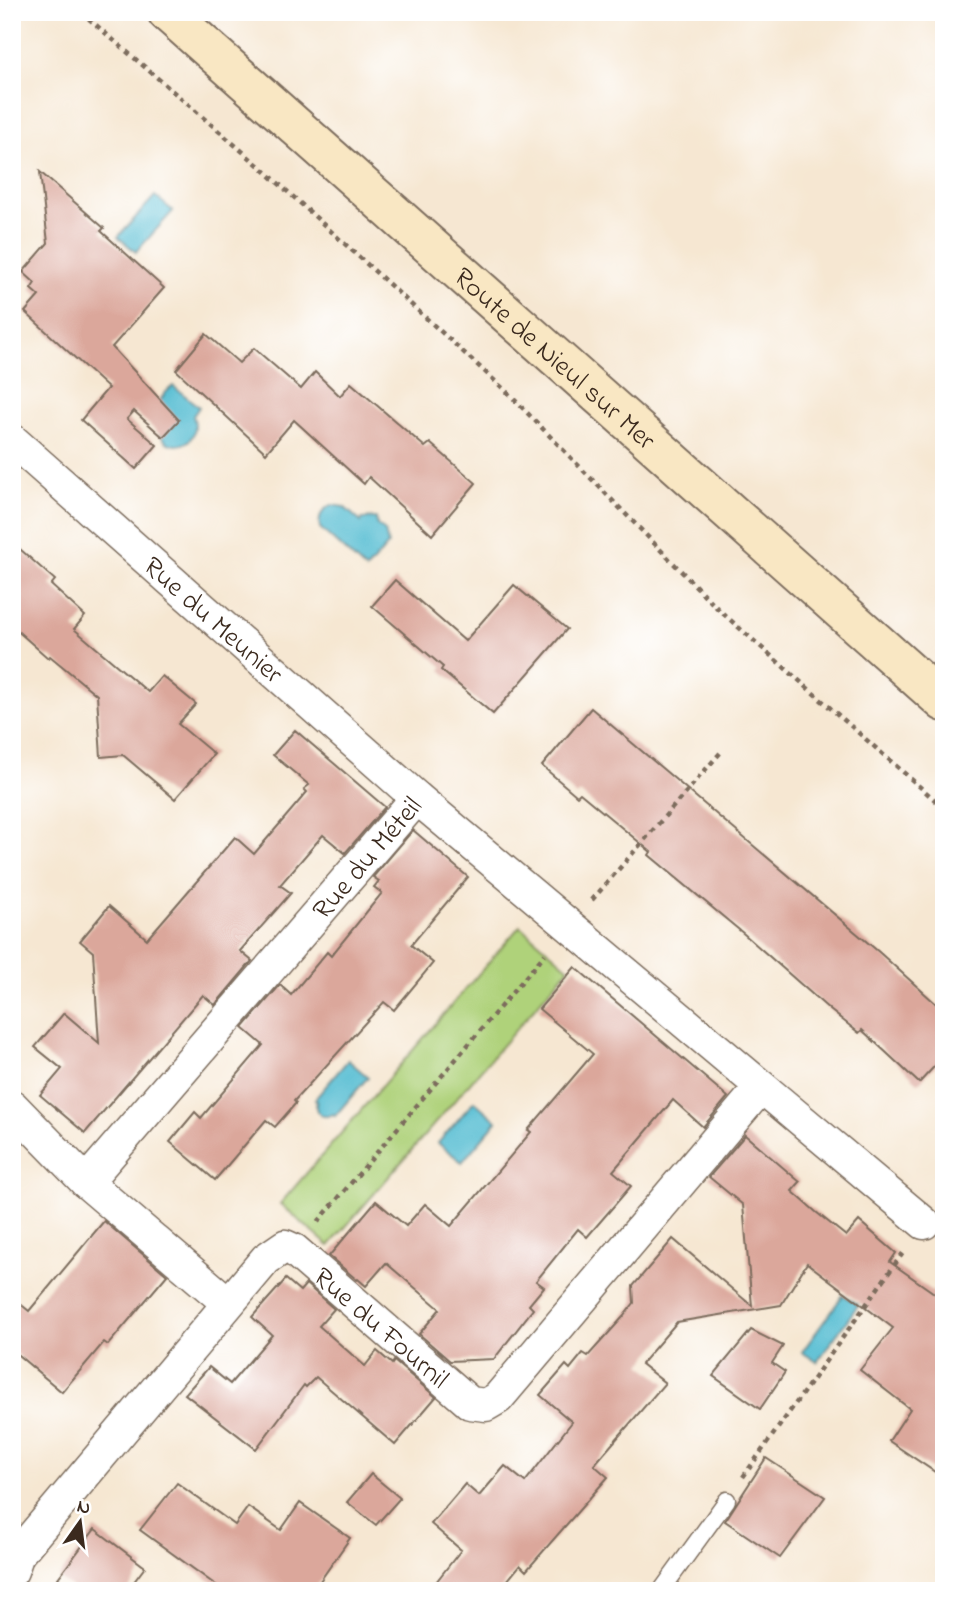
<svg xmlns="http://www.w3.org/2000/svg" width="956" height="1603" font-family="'Indie Flower',sans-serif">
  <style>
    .green { fill: #afd27a; stroke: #757e4c; stroke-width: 2 }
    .water { fill: #53bcd1; stroke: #477378; stroke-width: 2 }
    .building { fill: #dba79b }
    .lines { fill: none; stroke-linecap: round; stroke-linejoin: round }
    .lane-casing { stroke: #7c6c5d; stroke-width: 19 }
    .street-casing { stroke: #7c6c5d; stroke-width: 35 }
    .secondary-casing { stroke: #7c6c5d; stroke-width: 42 }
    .path { stroke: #7c6c5d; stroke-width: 4.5; stroke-dasharray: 5 5; stroke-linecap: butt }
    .lane { stroke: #fff; stroke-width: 16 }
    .street { stroke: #fff; stroke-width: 32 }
    .secondary { stroke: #f9e7c3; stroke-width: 38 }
    .labels { text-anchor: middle; stroke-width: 6; stroke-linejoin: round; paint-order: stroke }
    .street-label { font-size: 28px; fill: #3b2a1e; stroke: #fff }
  </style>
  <rect width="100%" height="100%" fill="#fff"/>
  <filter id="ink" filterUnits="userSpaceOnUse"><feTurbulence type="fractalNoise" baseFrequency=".0143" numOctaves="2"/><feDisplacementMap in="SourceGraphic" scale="14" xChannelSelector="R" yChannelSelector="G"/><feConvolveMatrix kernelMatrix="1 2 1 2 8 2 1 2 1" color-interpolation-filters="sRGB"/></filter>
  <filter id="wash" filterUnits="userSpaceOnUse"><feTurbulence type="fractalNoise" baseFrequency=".00686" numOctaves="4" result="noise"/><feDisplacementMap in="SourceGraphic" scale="28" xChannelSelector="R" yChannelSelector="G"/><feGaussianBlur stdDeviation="1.57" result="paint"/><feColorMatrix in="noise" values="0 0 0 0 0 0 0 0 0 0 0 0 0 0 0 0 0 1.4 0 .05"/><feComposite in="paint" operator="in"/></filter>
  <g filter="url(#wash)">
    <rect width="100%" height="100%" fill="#f6e7d2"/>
    <!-- green -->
    <polygon class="green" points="520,926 569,968 329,1246 280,1204"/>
    <!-- water -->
    <g class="water">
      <polygon points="155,196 173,211 136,252 118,237"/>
      <path d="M173,386L199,407L193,416C206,450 152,460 158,413C159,399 163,394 173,386Z"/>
      <path d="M332,505L344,507L361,522L362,519L376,518L377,525L385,531L388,545L366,570L320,528C318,516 322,509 332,505Z"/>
      <path d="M348,1060L368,1077L335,1116L333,1114C323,1120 313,1113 317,1101L315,1099Z"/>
      <polygon points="474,1101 497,1121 462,1162 438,1143"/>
      <polygon points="843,1295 858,1305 817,1362 802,1352"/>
    </g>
    <g id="blocks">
      <!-- building -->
      <g class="building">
        <polygon points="40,172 104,228 101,231 164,288 112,347 179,420 163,437 134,411 127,419 157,445 136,469 81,420 108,388 25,312 39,296 31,289 35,283 23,272 48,243"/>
        <polygon points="206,334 239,363 254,348 301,389 315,372 340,396 351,383 425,447 430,443 476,483 432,535 369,477 364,484 294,420 266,453 176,370"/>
        <polygon points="12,542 55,580 51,585 85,616 74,629 148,692 162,676 196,704 178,724 214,754 175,799 123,755 101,757 97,695 50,656 48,658 12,626"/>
        <polygon points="395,580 465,641 514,585 567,629 493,714 441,670 443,667 372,606"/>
        <polygon points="591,708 880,953 944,1011 944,1056 919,1083 862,1030 859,1033 830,1010 744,934 649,855 651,852 580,793 577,796 542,766"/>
        <polygon points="295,730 385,807 345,853 323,835 280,885 291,893 240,951 252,961 215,1005 203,995 85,1133 40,1095 62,1069 35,1047 64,1013 99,1043 93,952 80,941 109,906 147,939 235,837 254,854 307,792 304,789 309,785 273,755"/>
        <polygon points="413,830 468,877 411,945 433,963 394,1010 384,1002 294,1101 296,1103 275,1127 266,1120 215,1180 170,1142 195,1112 201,1118 263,1045 243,1028 280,985 291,995 327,952 331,956 382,893 374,887 379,881 373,877"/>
        <polygon points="575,967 728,1097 703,1127 673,1100 613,1171 631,1186 587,1237 578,1229 536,1281 544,1287 529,1305 533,1309 494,1359 450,1361 419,1334 440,1309 386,1263 366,1286 358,1279 357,1280 329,1256 376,1201 406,1226 425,1204 451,1226 531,1132 528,1130 593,1054 539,1009"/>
        <polygon points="745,1135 800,1182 792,1191 816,1212 846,1236 859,1221 896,1253 890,1262 944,1300 944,1478 889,1441 910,1409 860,1370 893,1328 807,1263 781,1305 677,1322 641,1364 665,1383 594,1465 608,1477 526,1571 520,1565 499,1591 429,1591 461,1550 431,1524 465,1484 479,1496 505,1466 525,1482 572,1422 540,1395 566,1365 570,1369 583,1353 588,1356 623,1317 634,1303 633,1286 673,1239 752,1306 743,1205 709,1177"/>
        <polygon points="104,1221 167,1275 108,1345 104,1342 62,1392 12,1350 12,1297 29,1311"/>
        <polygon points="286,1279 300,1291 306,1284 334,1309 319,1326 365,1366 377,1351 392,1364 394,1361 436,1397 395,1445 316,1377 306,1387 304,1385 256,1449 185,1394 209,1367 230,1384 272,1335 252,1317"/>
        <polygon points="751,1330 783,1346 772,1363 785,1372 760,1409 713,1376"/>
        <polygon points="766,1458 825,1497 780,1558 725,1521"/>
        <polygon points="371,1474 400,1498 376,1525 347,1502"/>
        <polygon points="177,1483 235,1525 248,1507 281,1530 300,1503 350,1538 313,1591 224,1591 140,1530"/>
        <polygon points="95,1529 145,1567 127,1591 76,1591 58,1578"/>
      </g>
    </g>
  </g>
  <g filter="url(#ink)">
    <use href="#blocks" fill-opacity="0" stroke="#7c6c5d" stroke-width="2"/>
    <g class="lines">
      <!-- lane casing -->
      <g class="lane-casing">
        <polyline id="lane" points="661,1591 727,1500"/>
      </g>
      <!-- street casing -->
      <g class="street-casing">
        <g id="street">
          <path id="s1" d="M12,440L417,798L924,1223"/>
          <polyline points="12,1106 86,1182 228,1303"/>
          <path id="s2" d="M86,1182L417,798"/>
          <path id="s3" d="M12,1571L18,1554L266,1259L285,1246L294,1250L470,1403L486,1405L498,1398L761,1087"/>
        </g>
      </g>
      <!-- secondary casing -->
      <g class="secondary-casing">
        <g id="secondary">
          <path id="s4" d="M167,12L944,702"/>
        </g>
      </g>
      <!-- path -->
      <g class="path">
        <polyline points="81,12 265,171 506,391 719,610 944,808"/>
        <polyline points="592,900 721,752"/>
        <polyline points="318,1222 545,954"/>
        <polyline points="743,1477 903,1253"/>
      </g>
      <!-- lane -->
      <use href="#lane" class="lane"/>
      <!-- street -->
      <use href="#street" class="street"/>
      <!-- secondary -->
      <use href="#secondary" class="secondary"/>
    </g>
  </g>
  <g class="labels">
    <!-- street labels -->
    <g class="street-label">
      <text dy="10" stroke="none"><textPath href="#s4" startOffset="520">Route de Nieul sur Mer</textPath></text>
      <text dy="10" stroke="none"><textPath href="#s1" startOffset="270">Rue du Meunier</textPath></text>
      <text dy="10" stroke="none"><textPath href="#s2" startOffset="429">Rue du Méteil</textPath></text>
      <text dy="10" stroke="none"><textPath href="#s3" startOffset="553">Rue du Fournil</textPath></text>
    </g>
  </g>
  <!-- margin -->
  <rect width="956" height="1603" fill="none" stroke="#fff" stroke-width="42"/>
  <!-- north arrow -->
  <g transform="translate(80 1522) rotate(14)" stroke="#ffffff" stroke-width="5" paint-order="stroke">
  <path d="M0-5L12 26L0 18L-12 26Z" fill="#3b2a1e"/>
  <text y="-10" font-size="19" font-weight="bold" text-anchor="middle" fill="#3b2a1e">N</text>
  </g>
</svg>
